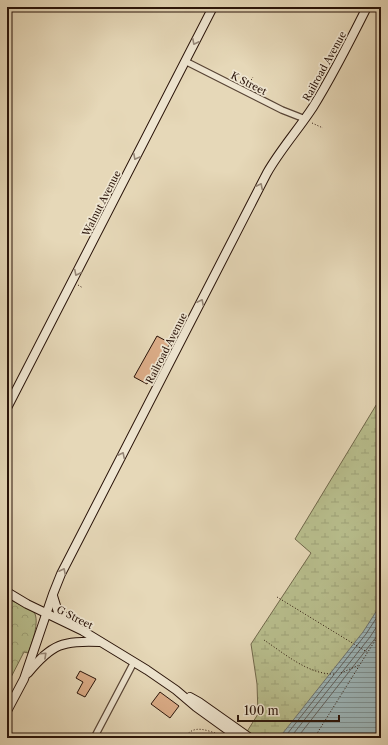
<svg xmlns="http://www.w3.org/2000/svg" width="388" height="745" font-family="'Libre Caslon Text',serif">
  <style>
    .wetland { fill: url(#wetland-marsh); stroke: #70684b }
    .park { fill: url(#park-crowns); stroke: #70684b }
    .water { fill: url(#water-rules); stroke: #6e7573 }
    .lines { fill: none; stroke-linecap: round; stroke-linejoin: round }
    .shore { stroke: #626462; stroke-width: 1 }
    .building { fill: #dcad88; stroke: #291309 }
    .street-casing { stroke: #584435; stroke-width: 8 }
    .secondary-casing { stroke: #291309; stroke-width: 10 }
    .path { stroke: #291309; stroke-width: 1; stroke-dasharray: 1 2; stroke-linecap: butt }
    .street { stroke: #efe6d1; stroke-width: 5.5 }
    .secondary { stroke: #efe6d1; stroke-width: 8 }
    .oneway { stroke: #968777 }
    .labels { text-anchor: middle; stroke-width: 3.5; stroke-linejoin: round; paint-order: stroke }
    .street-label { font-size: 10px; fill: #291309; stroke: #efe6d1 }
  </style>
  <defs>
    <pattern id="wetland-marsh" width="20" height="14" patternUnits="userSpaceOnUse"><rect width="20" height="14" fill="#b8be8d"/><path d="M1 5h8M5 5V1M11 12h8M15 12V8" fill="none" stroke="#9ea278"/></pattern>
    <pattern id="park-crowns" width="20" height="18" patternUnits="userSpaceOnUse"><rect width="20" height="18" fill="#b8be8d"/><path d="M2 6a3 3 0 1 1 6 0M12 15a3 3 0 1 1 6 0" fill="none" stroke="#9ea278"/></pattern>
    <pattern id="water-rules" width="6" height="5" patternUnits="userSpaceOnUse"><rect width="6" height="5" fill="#9cb6ba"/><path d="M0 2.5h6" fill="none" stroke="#7f9395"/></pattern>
  </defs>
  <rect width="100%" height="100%" fill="#e6d8b8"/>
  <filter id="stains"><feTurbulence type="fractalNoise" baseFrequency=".005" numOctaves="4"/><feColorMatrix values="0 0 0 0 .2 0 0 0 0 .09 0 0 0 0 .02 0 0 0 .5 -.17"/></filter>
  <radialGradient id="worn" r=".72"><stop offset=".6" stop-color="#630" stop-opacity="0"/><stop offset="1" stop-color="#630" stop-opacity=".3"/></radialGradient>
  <!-- wetland -->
  <polygon class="wetland" points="381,397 381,623 300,738 243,738 258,714 257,684 251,644 311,553 295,539"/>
  <!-- park -->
  <path class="park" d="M7,598L34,612C40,621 32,644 28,653L24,652L7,685Z"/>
  <!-- water -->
  <polygon class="water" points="381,604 381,738 279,738 363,632"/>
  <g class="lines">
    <!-- shore -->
    <g class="shore">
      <polyline points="284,738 366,634 381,611"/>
      <polyline points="290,738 370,637 381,620"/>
      <polyline points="297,738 381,631"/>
    </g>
  </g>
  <!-- building -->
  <g class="building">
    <polygon points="157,336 170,343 147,384 134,377"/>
    <polygon points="80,671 96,679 85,697 77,693 83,682 76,678"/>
    <polygon points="160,692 179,706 170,718 151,704"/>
  </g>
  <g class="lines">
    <!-- street casing -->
    <g class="street-casing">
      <g id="street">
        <polyline points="185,61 282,110 305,119"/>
        <polyline points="94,738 134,662"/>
      </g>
    </g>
    <!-- secondary casing -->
    <g class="secondary-casing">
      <g id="secondary">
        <polyline points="7,408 213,7"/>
        <polyline points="7,592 27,604 83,631 147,670 176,690 196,707 239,738"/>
        <polyline points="53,596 58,612 72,622"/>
        <path d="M28,673C53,643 62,641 100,642"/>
        <polyline points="190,697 199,702 250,738"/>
        <path d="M7,711L24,679L53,594L61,574L267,173C280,150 298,130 313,107C333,75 350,41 367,7"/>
      </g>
    </g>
    <!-- path -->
    <g class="path">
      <polyline points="248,85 253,77"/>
      <polyline points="312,123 323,128"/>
      <polyline points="78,285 83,288"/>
      <polyline points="277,597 367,652"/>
      <path d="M264,640C285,654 309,675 335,674"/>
      <polyline points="341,673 359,665"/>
      <polyline points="316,735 381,631"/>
      <path d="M185,738C193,723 208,731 221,735"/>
    </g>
    <!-- street -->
    <use href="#street" class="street"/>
    <!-- secondary -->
    <use href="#secondary" class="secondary"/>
  </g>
  <!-- one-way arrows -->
  <defs><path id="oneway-chevron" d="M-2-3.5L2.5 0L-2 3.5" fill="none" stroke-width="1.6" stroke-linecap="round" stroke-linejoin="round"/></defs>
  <g class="oneway">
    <use href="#oneway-chevron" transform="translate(195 42) rotate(117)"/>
    <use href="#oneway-chevron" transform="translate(136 157) rotate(118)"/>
    <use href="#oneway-chevron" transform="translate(260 186) rotate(-63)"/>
    <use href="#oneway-chevron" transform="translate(77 273) rotate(117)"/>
    <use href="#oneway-chevron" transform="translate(201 302) rotate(-63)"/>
    <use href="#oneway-chevron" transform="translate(122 455) rotate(-63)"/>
    <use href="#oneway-chevron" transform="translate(63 571) rotate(-63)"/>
    <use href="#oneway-chevron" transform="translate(44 655) rotate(-43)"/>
  </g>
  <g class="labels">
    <!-- street labels -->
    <g class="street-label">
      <text transform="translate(324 66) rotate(-61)" y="4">Railroad Avenue</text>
      <text transform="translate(249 83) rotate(27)" y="4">K Street</text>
      <text transform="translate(101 203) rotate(-63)" y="4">Walnut Avenue</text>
      <text transform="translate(166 348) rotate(-63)" y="4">Railroad Avenue</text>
      <text transform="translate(75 617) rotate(27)" y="4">G Street</text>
    </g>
  </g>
  <!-- margin -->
  <rect width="388" height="745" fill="none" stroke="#e6d8b8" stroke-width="24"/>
  <rect x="8" y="8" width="372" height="729" fill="none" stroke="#291309" stroke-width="2"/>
  <rect x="12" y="12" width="364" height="721" fill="none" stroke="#291309"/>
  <!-- scale -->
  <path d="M238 715v6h101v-6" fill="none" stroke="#291309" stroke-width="2"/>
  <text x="244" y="715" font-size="12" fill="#291309" stroke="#efe6d1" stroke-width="3" paint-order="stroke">100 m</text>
  <rect width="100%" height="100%" filter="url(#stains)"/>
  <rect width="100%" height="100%" fill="url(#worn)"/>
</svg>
